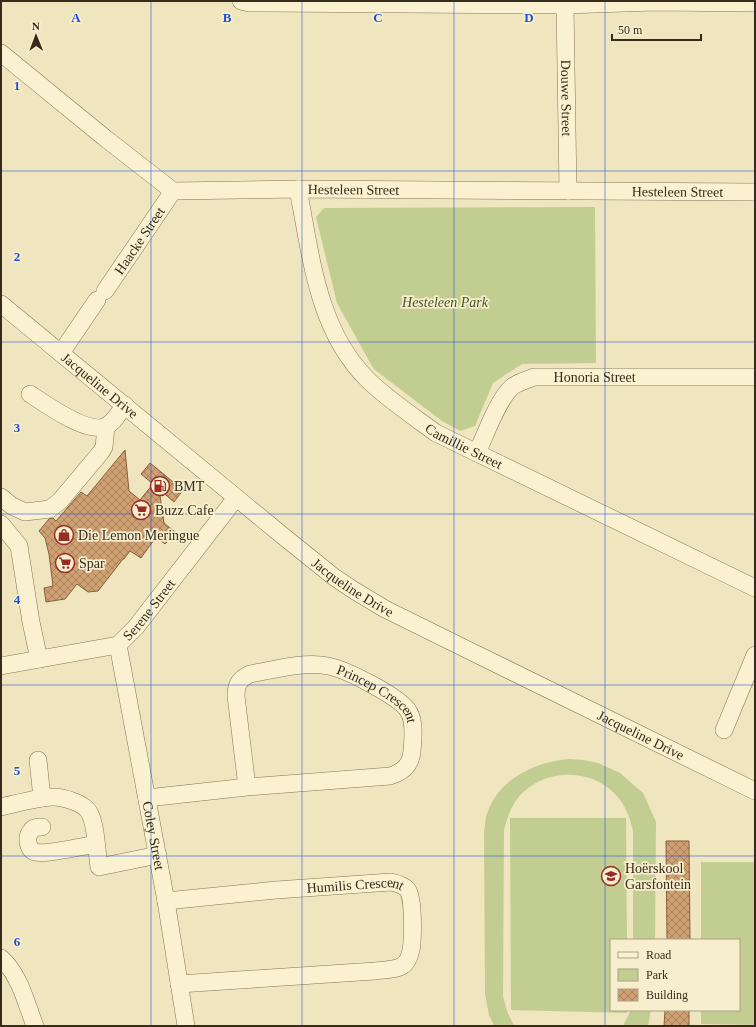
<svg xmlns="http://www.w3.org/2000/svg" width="756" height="1027" font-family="Georgia,serif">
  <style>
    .park { fill: #c2ce91 }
    .building { fill: url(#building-cross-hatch); stroke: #88603b }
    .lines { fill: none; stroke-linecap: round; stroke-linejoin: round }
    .minor-casing { stroke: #887556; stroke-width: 18 }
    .minor { stroke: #faf1d1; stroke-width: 17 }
    .grid { fill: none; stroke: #1d4ed8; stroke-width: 1; stroke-opacity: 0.55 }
    .labels { text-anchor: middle; stroke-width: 3.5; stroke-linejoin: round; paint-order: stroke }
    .street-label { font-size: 14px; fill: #372b1b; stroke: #f7eecd }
    .park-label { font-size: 14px; font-style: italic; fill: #435421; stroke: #f7eecd }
    .poi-label { font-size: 14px; fill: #372b1b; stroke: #f7eecd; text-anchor: start }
    .grid-label { font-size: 13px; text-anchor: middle; font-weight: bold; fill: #1d4ed8; stroke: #f7eecd; stroke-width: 3.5; stroke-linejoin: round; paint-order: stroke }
  </style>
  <defs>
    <pattern id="building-cross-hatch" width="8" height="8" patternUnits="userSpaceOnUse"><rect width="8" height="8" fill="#cfa072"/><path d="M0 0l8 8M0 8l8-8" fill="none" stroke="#a9835d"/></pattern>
  </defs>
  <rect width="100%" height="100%" fill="#efe5be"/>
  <!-- park -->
  <g class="park">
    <polygon points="595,207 596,363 522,364 493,383 475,426 460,431 442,421 375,370 372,366 337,303 316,217 324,208"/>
    <path d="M569,759L583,760L598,763L620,773L643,793L656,822L655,940H633V831C630,817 625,804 614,793C587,766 538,769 515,802C509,811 507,820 504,830L503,996L507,1011L514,1026H494L489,1015L485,994L484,832C485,826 485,820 487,814C498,779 535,762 569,759Z"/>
    <polygon points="510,818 626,818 627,940 611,940 611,1010 627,1010 627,1013 511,1010"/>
    <polygon points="701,862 755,862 755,1025 701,1024 701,1010 739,1010 739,940 701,940"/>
    <polygon points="631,1010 651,1010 648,1026 623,1026"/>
  </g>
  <!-- building -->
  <g class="building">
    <polygon points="125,450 129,491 140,500 153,484 141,474 150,463 183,490 174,502 159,489 164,523 175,532 165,544 156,537 141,558 130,551 124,559 123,559 98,591 88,592 77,584 65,599 46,602 44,588 53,586 49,554 45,538 39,531 49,519 53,518 56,521 81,492 87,496"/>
    <polygon points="666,841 689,841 690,940 667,940"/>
    <polygon points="665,1010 689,1010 689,1026 664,1026"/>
  </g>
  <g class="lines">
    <!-- minor casing -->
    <g class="minor-casing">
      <g id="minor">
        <polyline points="241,1 249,3 265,3 565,5 654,2 755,3"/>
        <path id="s1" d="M565,5L568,191"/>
        <path id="s2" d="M1,53L105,138L173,191L298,189L755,192"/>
        <path id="s3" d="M298,189C311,255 317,329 367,379C387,399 413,416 436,433L755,588"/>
        <path id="s4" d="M105,291L173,191"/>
        <path id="s5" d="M1,304L283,536L334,577L355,591L385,609L468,650L755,791"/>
        <polyline points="61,353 97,300"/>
        <path d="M30,394C45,404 89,435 106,426C114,423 119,412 125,405"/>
        <path id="s6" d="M477,453C485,436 498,399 512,387C518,382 527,380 534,377H755"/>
        <polyline points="1,497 12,506 25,512 50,509 60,501 101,452 104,447 106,427"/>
        <polyline points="1,524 19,546 31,622 39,659"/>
        <path id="s7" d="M118,645L166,901L186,1026"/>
        <path id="s8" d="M1,666L118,645L136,627L236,498"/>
        <polyline points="724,730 755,655"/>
        <polyline points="38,760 42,798"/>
        <path id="s9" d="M147,798L247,787L236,696C236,685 239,679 250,674C273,670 304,661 328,666C345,669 401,697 409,712C415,722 413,739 412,751C411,765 403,772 390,776L247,787"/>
        <path d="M1,807C15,804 39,797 53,797C63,797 84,803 89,812C96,823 97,854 99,867L158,855"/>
        <path d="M42,827C38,827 33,827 31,831C26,836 27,850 35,852C44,855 84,846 96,844"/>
        <path id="s10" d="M166,901L276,890L391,882C396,883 403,885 407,889C414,897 413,939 411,950C410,955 407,963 402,966C395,970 383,970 375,971L179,984"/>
        <path d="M1,958C20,975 26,1003 35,1026"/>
      </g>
    </g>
    <!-- minor -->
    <use href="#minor" class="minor"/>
  </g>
  <!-- grid -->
  <path class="grid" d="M151,1V1026M302,1V1026M454,1V1026M605,1V1026M1,171H755M1,342H755M1,514H755M1,685H755M1,856H755"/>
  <!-- icons -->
  <defs>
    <g id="fuel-ring" transform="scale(1)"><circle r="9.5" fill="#f7eecd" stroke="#992c24" stroke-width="1.5"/><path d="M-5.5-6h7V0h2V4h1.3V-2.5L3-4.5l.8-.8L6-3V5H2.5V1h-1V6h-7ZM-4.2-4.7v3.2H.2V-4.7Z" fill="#992c24"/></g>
    <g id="supermarket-ring" transform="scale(1)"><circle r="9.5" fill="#f7eecd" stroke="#992c24" stroke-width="1.5"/><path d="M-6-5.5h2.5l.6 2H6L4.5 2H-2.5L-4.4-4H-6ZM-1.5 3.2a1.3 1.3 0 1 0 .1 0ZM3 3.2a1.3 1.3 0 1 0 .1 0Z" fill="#992c24"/></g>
    <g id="shop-ring" transform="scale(1)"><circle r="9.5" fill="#f7eecd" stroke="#992c24" stroke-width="1.5"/><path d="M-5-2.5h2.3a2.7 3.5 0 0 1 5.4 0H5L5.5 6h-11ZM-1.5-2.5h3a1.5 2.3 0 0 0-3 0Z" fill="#992c24"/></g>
    <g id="school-ring" transform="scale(1)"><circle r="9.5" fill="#f7eecd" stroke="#992c24" stroke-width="1.5"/><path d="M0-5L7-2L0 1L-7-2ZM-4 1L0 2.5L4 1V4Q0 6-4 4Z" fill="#992c24"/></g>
  </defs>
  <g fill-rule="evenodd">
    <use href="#fuel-ring" x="160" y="486"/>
    <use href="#supermarket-ring" x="141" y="510"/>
    <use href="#shop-ring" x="64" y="535"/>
    <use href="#supermarket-ring" x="65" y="563"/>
    <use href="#school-ring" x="611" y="876"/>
  </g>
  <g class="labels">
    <!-- street labels -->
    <g class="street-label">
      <text dy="5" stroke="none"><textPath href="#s1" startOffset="93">Douwe Street</textPath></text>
      <text dy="5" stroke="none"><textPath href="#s2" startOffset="401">Hesteleen Street</textPath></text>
      <text dy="5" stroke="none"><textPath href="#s2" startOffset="725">Hesteleen Street</textPath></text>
      <text dy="5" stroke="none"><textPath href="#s4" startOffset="61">Haacke Street</textPath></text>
      <text dy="5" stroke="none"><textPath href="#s6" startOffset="160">Honoria Street</textPath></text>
      <text dy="5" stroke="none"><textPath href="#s5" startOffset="128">Jacqueline Drive</textPath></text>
      <text dy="5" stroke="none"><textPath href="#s3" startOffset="324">Camillie Street</textPath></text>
      <text dy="5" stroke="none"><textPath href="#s5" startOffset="452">Jacqueline Drive</textPath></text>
      <text dy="5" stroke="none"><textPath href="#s8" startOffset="166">Serene Street</textPath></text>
      <text dy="5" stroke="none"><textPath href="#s9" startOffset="357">Princep Crescent</textPath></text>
      <text dy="5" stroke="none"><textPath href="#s5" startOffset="776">Jacqueline Drive</textPath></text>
      <text dy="5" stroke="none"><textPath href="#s7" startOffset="194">Coley Street</textPath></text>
      <text dy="5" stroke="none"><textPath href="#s10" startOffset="190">Humilis Crescent</textPath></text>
    </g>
    <!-- park labels -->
    <g class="park-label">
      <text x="445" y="307">Hesteleen Park</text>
    </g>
    <!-- poi labels -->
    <g class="poi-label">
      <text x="174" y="491">BMT</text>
      <text x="155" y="515">Buzz Cafe</text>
      <text x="78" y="540">Die Lemon Meringue</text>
      <text x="79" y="568">Spar</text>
      <text x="625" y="873">Hoërskool<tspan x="625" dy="16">Garsfontein</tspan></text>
    </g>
  </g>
  <g class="grid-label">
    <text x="76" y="22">A</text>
    <text x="227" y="22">B</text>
    <text x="378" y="22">C</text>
    <text x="529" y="22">D</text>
    <text x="17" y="90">1</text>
    <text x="17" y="261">2</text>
    <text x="17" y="432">3</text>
    <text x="17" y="604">4</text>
    <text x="17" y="775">5</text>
    <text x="17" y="946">6</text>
  </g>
  <!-- border -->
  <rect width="756" height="1027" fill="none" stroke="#372b1b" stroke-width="4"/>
  <!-- legend -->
  <rect x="610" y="939" width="130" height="72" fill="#f7eecd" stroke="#aaa086"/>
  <rect x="618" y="952" width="20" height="6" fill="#faf1d1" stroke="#aaa086"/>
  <text x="646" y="959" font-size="12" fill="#372b1b">Road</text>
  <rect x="618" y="969" width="20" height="12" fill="#c2ce91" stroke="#aaa086"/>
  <text x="646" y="979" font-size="12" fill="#372b1b">Park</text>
  <rect x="618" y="989" width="20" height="12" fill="url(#building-cross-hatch)" stroke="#aaa086"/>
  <text x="646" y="999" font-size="12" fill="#372b1b">Building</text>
  <!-- north arrow -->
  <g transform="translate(36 36) rotate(359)" stroke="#f7eecd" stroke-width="3" paint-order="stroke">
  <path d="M0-3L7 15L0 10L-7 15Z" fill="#372b1b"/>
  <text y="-6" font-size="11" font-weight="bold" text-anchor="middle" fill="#372b1b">N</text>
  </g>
  <!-- scale -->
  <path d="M612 34v6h89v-6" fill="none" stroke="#372b1b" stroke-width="2"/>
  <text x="618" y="34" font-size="12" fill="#372b1b" stroke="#f7eecd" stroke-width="3" paint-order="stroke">50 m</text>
</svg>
